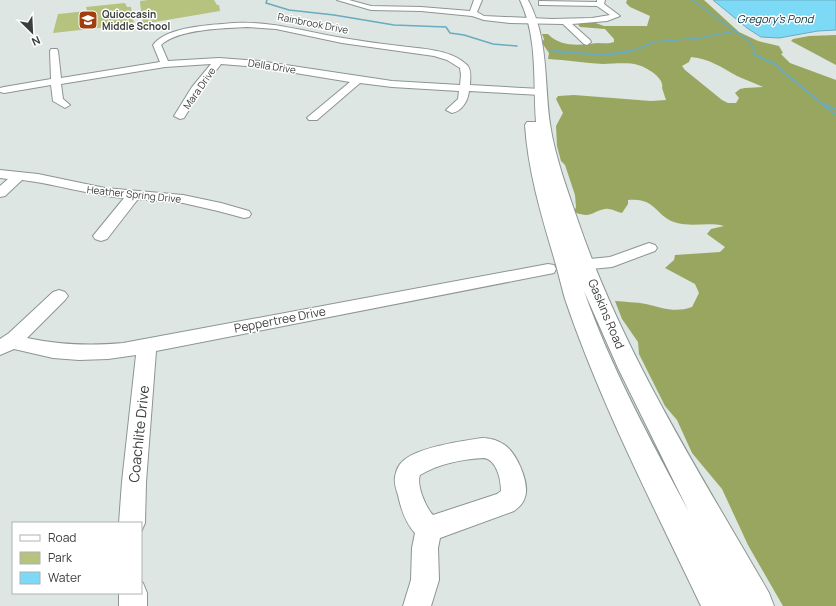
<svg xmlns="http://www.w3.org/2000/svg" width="836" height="606" font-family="Manrope,sans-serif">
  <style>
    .green { fill: #b5c37e }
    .forest { fill: #98a65f; fill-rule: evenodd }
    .water { fill: #7ddaf7; stroke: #69abbf }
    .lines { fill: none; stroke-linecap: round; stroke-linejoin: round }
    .stream-far1 { stroke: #69abbf; stroke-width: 1.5 }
    .stream { stroke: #69abbf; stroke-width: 2 }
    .minor-casing { stroke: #8c9591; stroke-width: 2 }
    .major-casing { stroke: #8c9591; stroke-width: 2 }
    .minor { fill: #fff; fill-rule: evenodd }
    .major { fill: #fff; fill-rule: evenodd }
    .labels { text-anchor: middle; stroke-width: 3; stroke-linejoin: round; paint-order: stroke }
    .far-poi-label { font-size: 10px; font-weight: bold; fill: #3a3e3c; stroke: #fff; text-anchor: start }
    .far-street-label { font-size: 10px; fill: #3a3e3c; stroke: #fff }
    .far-water-label { font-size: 11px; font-style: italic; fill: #002e3a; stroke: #fff }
    .street-label { font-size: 12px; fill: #3a3e3c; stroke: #fff }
    .near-street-label { font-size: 14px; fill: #3a3e3c; stroke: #fff }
  </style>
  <rect width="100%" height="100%" fill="#dde6e3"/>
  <!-- green -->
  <g class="green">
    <polygon points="148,0 214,0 217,5 219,5 220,11 143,24 140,3 140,1"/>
    <polygon points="125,3 127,7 131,7 134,24 53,33 58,14 87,11 86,7"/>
  </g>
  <!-- forest -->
  <g class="forest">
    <path d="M627,0H704L739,32L758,41L779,46L783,53L781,54L790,63L836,80V606H783L748,545L722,489L692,453L677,420L665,406L639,354L638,342L622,319L615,301C625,302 636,302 646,304C663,308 675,313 692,307L699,293L695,284L665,268L674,260L675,255L720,252L725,247L707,234L711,229L724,226C709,222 692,227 677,223C655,217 657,197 628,200V204L622,213C617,212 610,208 605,209C590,212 592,219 574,212L576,207L575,195L565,165L561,161L557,146L556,126L563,113L556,99L558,96L574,95L651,101L666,100L662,88C665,78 646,67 638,65C627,62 614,64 603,64C585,63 566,60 548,59L549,53L542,43L544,39L542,34H548C561,48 581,45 598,43C604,43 609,44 614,42V39L605,29L580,27L577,23L593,22L604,26H647L650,16L630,7L626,3ZM691,57C710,59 721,67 737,76C745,80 755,83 763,87L745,88L740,89L735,93L739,98L736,103H728L722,100L685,70L682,66L689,62Z"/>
    <polygon points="836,35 836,65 791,41 793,39 809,36"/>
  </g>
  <!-- water -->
  <polygon class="water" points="713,0 836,0 836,30 818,31 779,38 761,37 747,28"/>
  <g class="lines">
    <!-- stream-far1 -->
    <g class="stream-far1">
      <polyline points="267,0 266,3 289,10 334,15 394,25 446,27 450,33 464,35 493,44 517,46"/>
      <polyline points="692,0 750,42 755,52"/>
      <polyline points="550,51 568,52"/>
      <polyline points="625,52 638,49 653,42 700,38 736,31"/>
    </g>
    <!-- stream -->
    <g class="stream">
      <path d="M555,51C579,53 605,57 629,51"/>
      <polyline points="755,51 755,55 777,65 781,70 836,115"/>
      <polyline points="826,105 836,109"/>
    </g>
    <!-- minor casing -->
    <g class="minor-casing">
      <g id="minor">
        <polygon points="337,0 349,0 371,6 421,7 470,11 474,0 482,0 477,12 484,16 552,19 592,18 610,15 597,6 542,5 539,5 539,1 597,2 597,0 605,0 604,4 620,16 607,21 572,24 590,40 591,42 587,45 584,44 563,24 510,23 484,20 472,16 421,11 371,10"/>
        <path d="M234,23C272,21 306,32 343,38C362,41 381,44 400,46C421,49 451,49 467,65C472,70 470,79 470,85L541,89L546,92L541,95L469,91C468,101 462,111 452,113L446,110L458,99L459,91L392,87L360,83L317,120H309L307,118L309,116L350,82L259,67L221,64L201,90L184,118L180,119L174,116L192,87L211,64L165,67L61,84L63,99L70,105L65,108L53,101L51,85L4,93L0,92V88L4,87L51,79L50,51L51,49H57L58,51L61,78L160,62L153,45C167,26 212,25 234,23ZM247,27L276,29L342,43L434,56L447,60L460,68L461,75L460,85L392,81L259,61L219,58L168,61L161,45C177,29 226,28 247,27Z"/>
        <path d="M0,170L38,174L105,188L183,195L221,203L249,211L251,214L249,217L244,218L218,211L183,203L138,199L107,239L101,241L95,239L93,236L124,198C90,195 56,184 22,180L5,196L0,197V186L8,179L0,178Z"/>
        <polygon points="649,243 655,245 657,248 655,251 612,267 570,271 564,270 562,266 564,262 570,261 610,257"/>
        <path d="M548,264L554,265L556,269L554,273L156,351L146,482L145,523L141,532V523H119L122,482L136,355L108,359L79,360L53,358L14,349L0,355V339L9,333L53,292L59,290L65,292L68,296L65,300L27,338C60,345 90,346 123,343Z"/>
        <path d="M482,438C489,438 497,440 503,444C516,451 530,483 525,497C523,504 519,507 514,511L440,538L438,548L439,580L431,606H403L411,580L412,548L415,533C405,522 401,509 398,495C396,489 394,483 395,477C396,471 399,464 403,461C418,447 462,441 482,438ZM484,458C497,460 501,480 501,491L497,494L433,515C426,508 416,485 420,475C438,464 463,459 484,458Z"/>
        <polygon points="141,582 143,583 147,593 147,606 119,606 119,593 141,593"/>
      </g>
    </g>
    <!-- major casing -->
    <g class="major-casing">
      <path id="major" d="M520,0H528C549,39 544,82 550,124C555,157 567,189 578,221C623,353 700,473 769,593L774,606H701C653,505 601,405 565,299C561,285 558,271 554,258C541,214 528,171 525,125L527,122H536C533,81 538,38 520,0ZM584,291L618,368L689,512C651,441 610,366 584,291Z"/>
    </g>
    <!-- minor -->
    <use href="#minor" class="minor"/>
    <!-- major -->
    <use href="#major" class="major"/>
  </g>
  <!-- icons -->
  <defs>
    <g id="school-square" transform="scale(1)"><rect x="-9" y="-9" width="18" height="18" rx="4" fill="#a23e0d" stroke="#fff"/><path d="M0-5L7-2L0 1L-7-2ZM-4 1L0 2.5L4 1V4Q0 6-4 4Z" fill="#fff"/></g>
  </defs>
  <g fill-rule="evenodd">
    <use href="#school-square" x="88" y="20"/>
  </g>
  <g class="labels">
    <!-- far-poi labels -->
    <g class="far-poi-label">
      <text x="102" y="18">Quioccasin<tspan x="102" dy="12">Middle School</tspan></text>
    </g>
    <!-- far-street labels -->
    <g class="far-street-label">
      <text transform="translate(313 23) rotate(11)" y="4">Rainbrook Drive</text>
      <text transform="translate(272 66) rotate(9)" y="4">Della Drive</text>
      <text transform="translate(199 88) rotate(-55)" y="4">Mara Drive</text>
      <text transform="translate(134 194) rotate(6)" y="4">Heather Spring Drive</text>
    </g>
    <!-- far-water labels -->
    <g class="far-water-label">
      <text x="775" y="23">Gregory's Pond</text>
    </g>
    <!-- street labels -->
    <g class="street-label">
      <text transform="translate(606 314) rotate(67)" y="4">Gaskins Road</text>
      <text transform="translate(280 320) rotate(-11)" y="4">Peppertree Drive</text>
    </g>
    <!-- near-street labels -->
    <g class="near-street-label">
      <text transform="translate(139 434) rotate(-84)" y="5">Coachlite Drive</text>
    </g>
  </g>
  <!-- legend -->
  <rect x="12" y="522" width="130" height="72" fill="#ffffff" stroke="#b0b2b1"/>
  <rect x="20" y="535" width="20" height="6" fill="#ffffff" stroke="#b0b2b1"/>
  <text x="48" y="542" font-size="12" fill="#3a3e3c">Road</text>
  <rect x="20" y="552" width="20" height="12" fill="#b5c37e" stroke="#b0b2b1"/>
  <text x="48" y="562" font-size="12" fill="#3a3e3c">Park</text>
  <rect x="20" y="572" width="20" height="12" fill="#7ddaf7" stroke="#b0b2b1"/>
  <text x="48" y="582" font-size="12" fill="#3a3e3c">Water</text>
  <!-- north arrow -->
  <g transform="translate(32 32) rotate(156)" stroke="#ffffff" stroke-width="3" paint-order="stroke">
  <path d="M0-3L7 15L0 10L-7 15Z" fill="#3a3e3c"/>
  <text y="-6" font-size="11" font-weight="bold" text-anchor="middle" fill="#3a3e3c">N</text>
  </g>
</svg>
